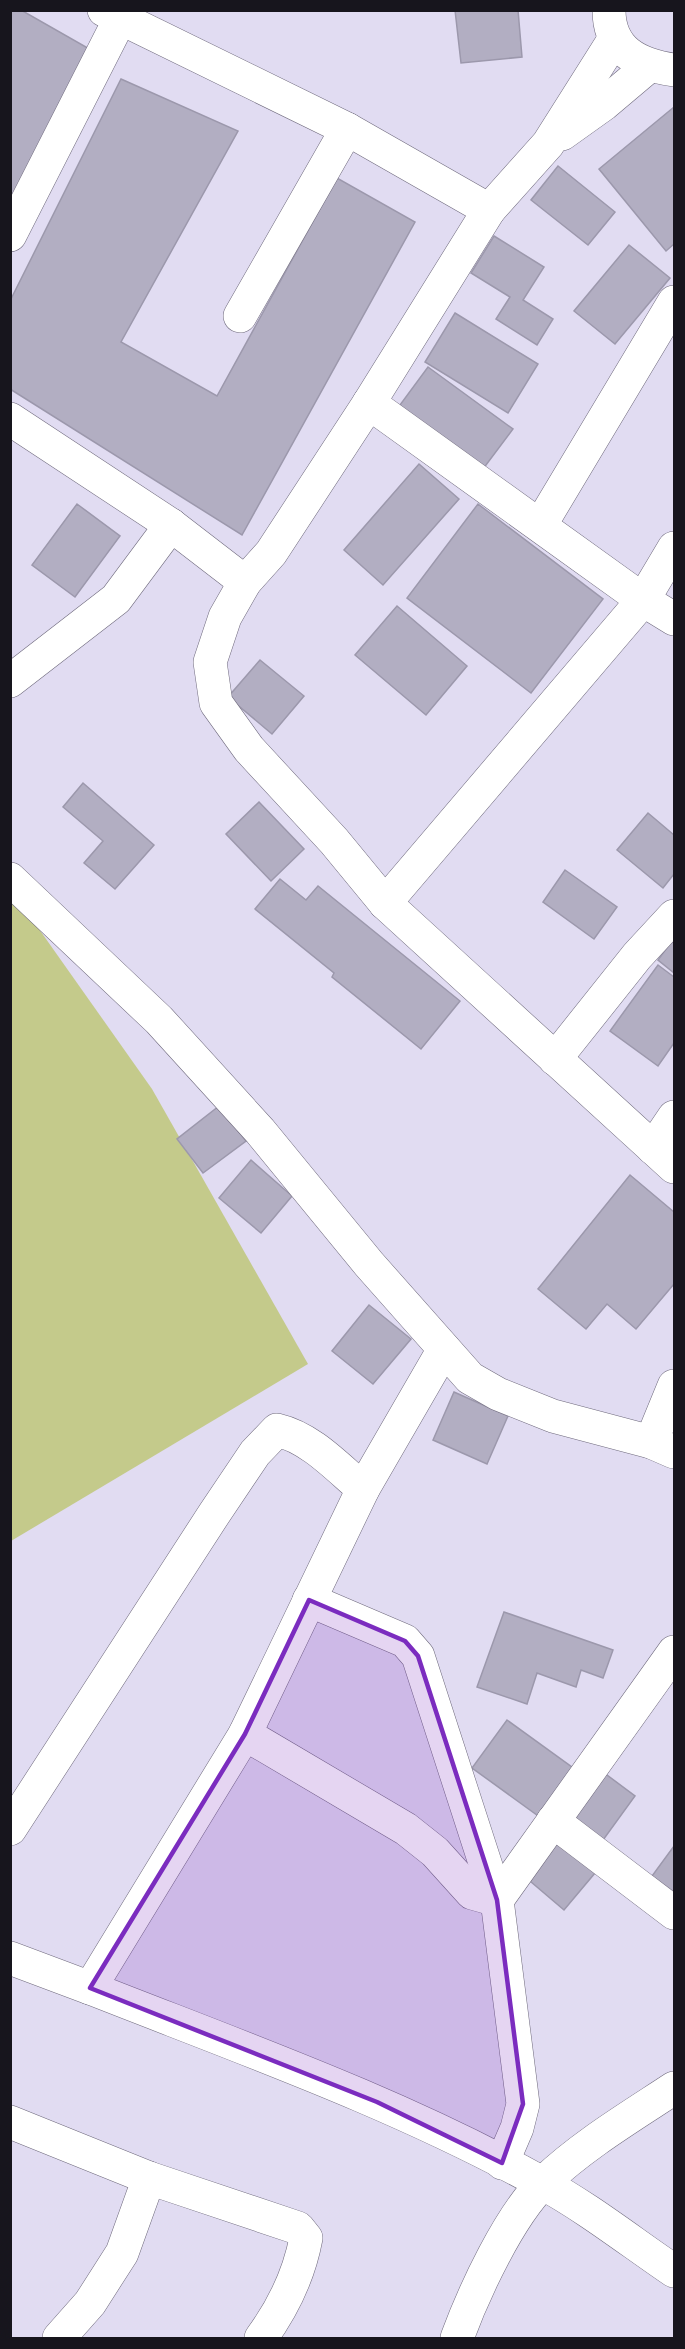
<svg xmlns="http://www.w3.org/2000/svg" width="685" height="2349" font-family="Ubuntu,sans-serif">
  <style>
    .green { fill: #c4ca8b }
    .building { fill: #b2aec2; stroke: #9c98ac; stroke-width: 1.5 }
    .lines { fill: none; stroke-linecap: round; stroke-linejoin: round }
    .street-casing { stroke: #6f6a7d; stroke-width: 34 }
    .secondary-casing { stroke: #6f6a7d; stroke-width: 34 }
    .street { stroke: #fff; stroke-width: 33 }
    .secondary { stroke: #fff; stroke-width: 33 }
    .marked { fill: #7b2cbf; fill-opacity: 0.2; stroke: #7b2cbf; stroke-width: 4.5; stroke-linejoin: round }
  </style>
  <rect width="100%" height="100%" fill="#e1dcf2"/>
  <!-- green -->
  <polygon class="green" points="10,888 152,1089 308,1364 11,1541"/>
  <!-- building -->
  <g class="building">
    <polygon points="10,10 21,10 93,51 10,200"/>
    <polygon points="455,10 518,10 522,57 461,63"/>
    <polygon points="121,79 238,131 121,342 217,396 337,178 415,222 242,535 10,389 10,301"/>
    <polygon points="674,107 674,244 666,251 599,169"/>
    <polygon points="558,166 615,212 588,245 531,200"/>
    <polygon points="494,236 544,267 523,300 553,319 537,345 496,319 510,297 471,273"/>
    <polygon points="629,245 670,278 615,344 574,311"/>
    <polygon points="455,313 538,364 508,413 425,362"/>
    <polygon points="428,367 513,429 483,469 397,409"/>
    <polygon points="419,464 459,499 383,585 344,550"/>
    <polygon points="77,504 120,536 75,597 32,565"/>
    <polygon points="478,504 603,599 531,693 407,598"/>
    <polygon points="397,606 467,666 426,715 355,655"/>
    <polygon points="260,660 304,696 272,734 228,697"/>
    <polygon points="83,783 154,845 115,889 84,863 103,841 63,807"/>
    <polygon points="259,802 304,849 271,881 226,834"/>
    <polygon points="648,813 674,835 674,874 663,888 617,850"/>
    <polygon points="565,870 617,907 594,939 543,902"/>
    <polygon points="280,879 306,900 318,886 460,1001 421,1049 332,977 334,973 255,909"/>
    <polygon points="674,938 674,973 658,960"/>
    <polygon points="658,965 674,977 674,1043 658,1066 610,1031"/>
    <polygon points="219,1106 246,1141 203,1173 177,1139"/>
    <polygon points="251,1160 292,1196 261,1233 219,1198"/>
    <polygon points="630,1175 674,1212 674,1284 636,1329 607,1304 586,1329 538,1289"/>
    <polygon points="369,1305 411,1339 373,1384 332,1351"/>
    <polygon points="454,1392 508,1416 487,1464 433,1440"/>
    <polygon points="504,1612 613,1650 603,1678 581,1670 576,1687 537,1673 527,1704 477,1687"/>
    <polygon points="507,1720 576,1770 541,1818 472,1768"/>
    <polygon points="599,1769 635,1796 598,1847 562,1820"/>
    <polygon points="555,1839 595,1873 564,1910 524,1876"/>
    <polygon points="674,1846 674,1892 652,1876"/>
  </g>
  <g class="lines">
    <!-- street casing -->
    <g class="street-casing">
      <g id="street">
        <polyline points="104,10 347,129 489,210"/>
        <polyline points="615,38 548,144 489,210 369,403 271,553 245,582 225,617 210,662 216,703 249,749 334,841 385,903 674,1167"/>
        <polyline points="562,134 604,104 649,66"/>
        <polyline points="10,235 120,19"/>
        <polyline points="240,316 347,129"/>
        <polyline points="369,403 643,600 674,619"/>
        <polyline points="10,419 171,525 245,582"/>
        <polyline points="541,524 674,302"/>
        <polyline points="10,681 116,599 171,525"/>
        <polyline points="10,879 159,1020 260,1131 369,1264 470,1378 498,1394 553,1416 651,1442 674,1452"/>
        <polyline points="385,903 643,600 674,548"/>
        <polyline points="555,1059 637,956 674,916"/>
        <polyline points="653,1148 674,1117"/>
        <path d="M444,1349L363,1489L245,1734L90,1988C242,2048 398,2103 542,2183C588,2208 631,2242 674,2271"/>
        <polyline points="651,1442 674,1386"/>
        <polyline points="309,1600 405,1641 418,1656 497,1900 523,2104 517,2128 502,2163"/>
        <polyline points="245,1734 406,1829 435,1852 472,1893 497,1900 674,1652"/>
        <polyline points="553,1821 674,1913"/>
        <path d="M10,1829L214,1514L255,1453L277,1430C311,1438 337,1467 363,1489"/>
        <polyline points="10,1958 90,1988"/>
        <path d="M10,2122L149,2178L298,2228L306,2238C299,2275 283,2308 261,2338"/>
        <polyline points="59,2338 90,2303 122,2253 149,2178"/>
        <path d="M457,2338C474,2292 509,2216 544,2182C583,2145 630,2117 674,2088"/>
      </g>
    </g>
    <!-- secondary casing -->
    <g class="secondary-casing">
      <path id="secondary" d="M609,10C609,51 639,65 674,70"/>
    </g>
    <!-- street -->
    <use href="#street" class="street"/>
    <!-- secondary -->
    <use href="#secondary" class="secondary"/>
  </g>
  <!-- marked area -->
  <path class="marked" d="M309,1600L405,1641L418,1656L497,1900L523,2104L502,2163L377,2102L90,1988L245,1734Z"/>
  <!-- border -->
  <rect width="685" height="2349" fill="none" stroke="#17151d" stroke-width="24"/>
</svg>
